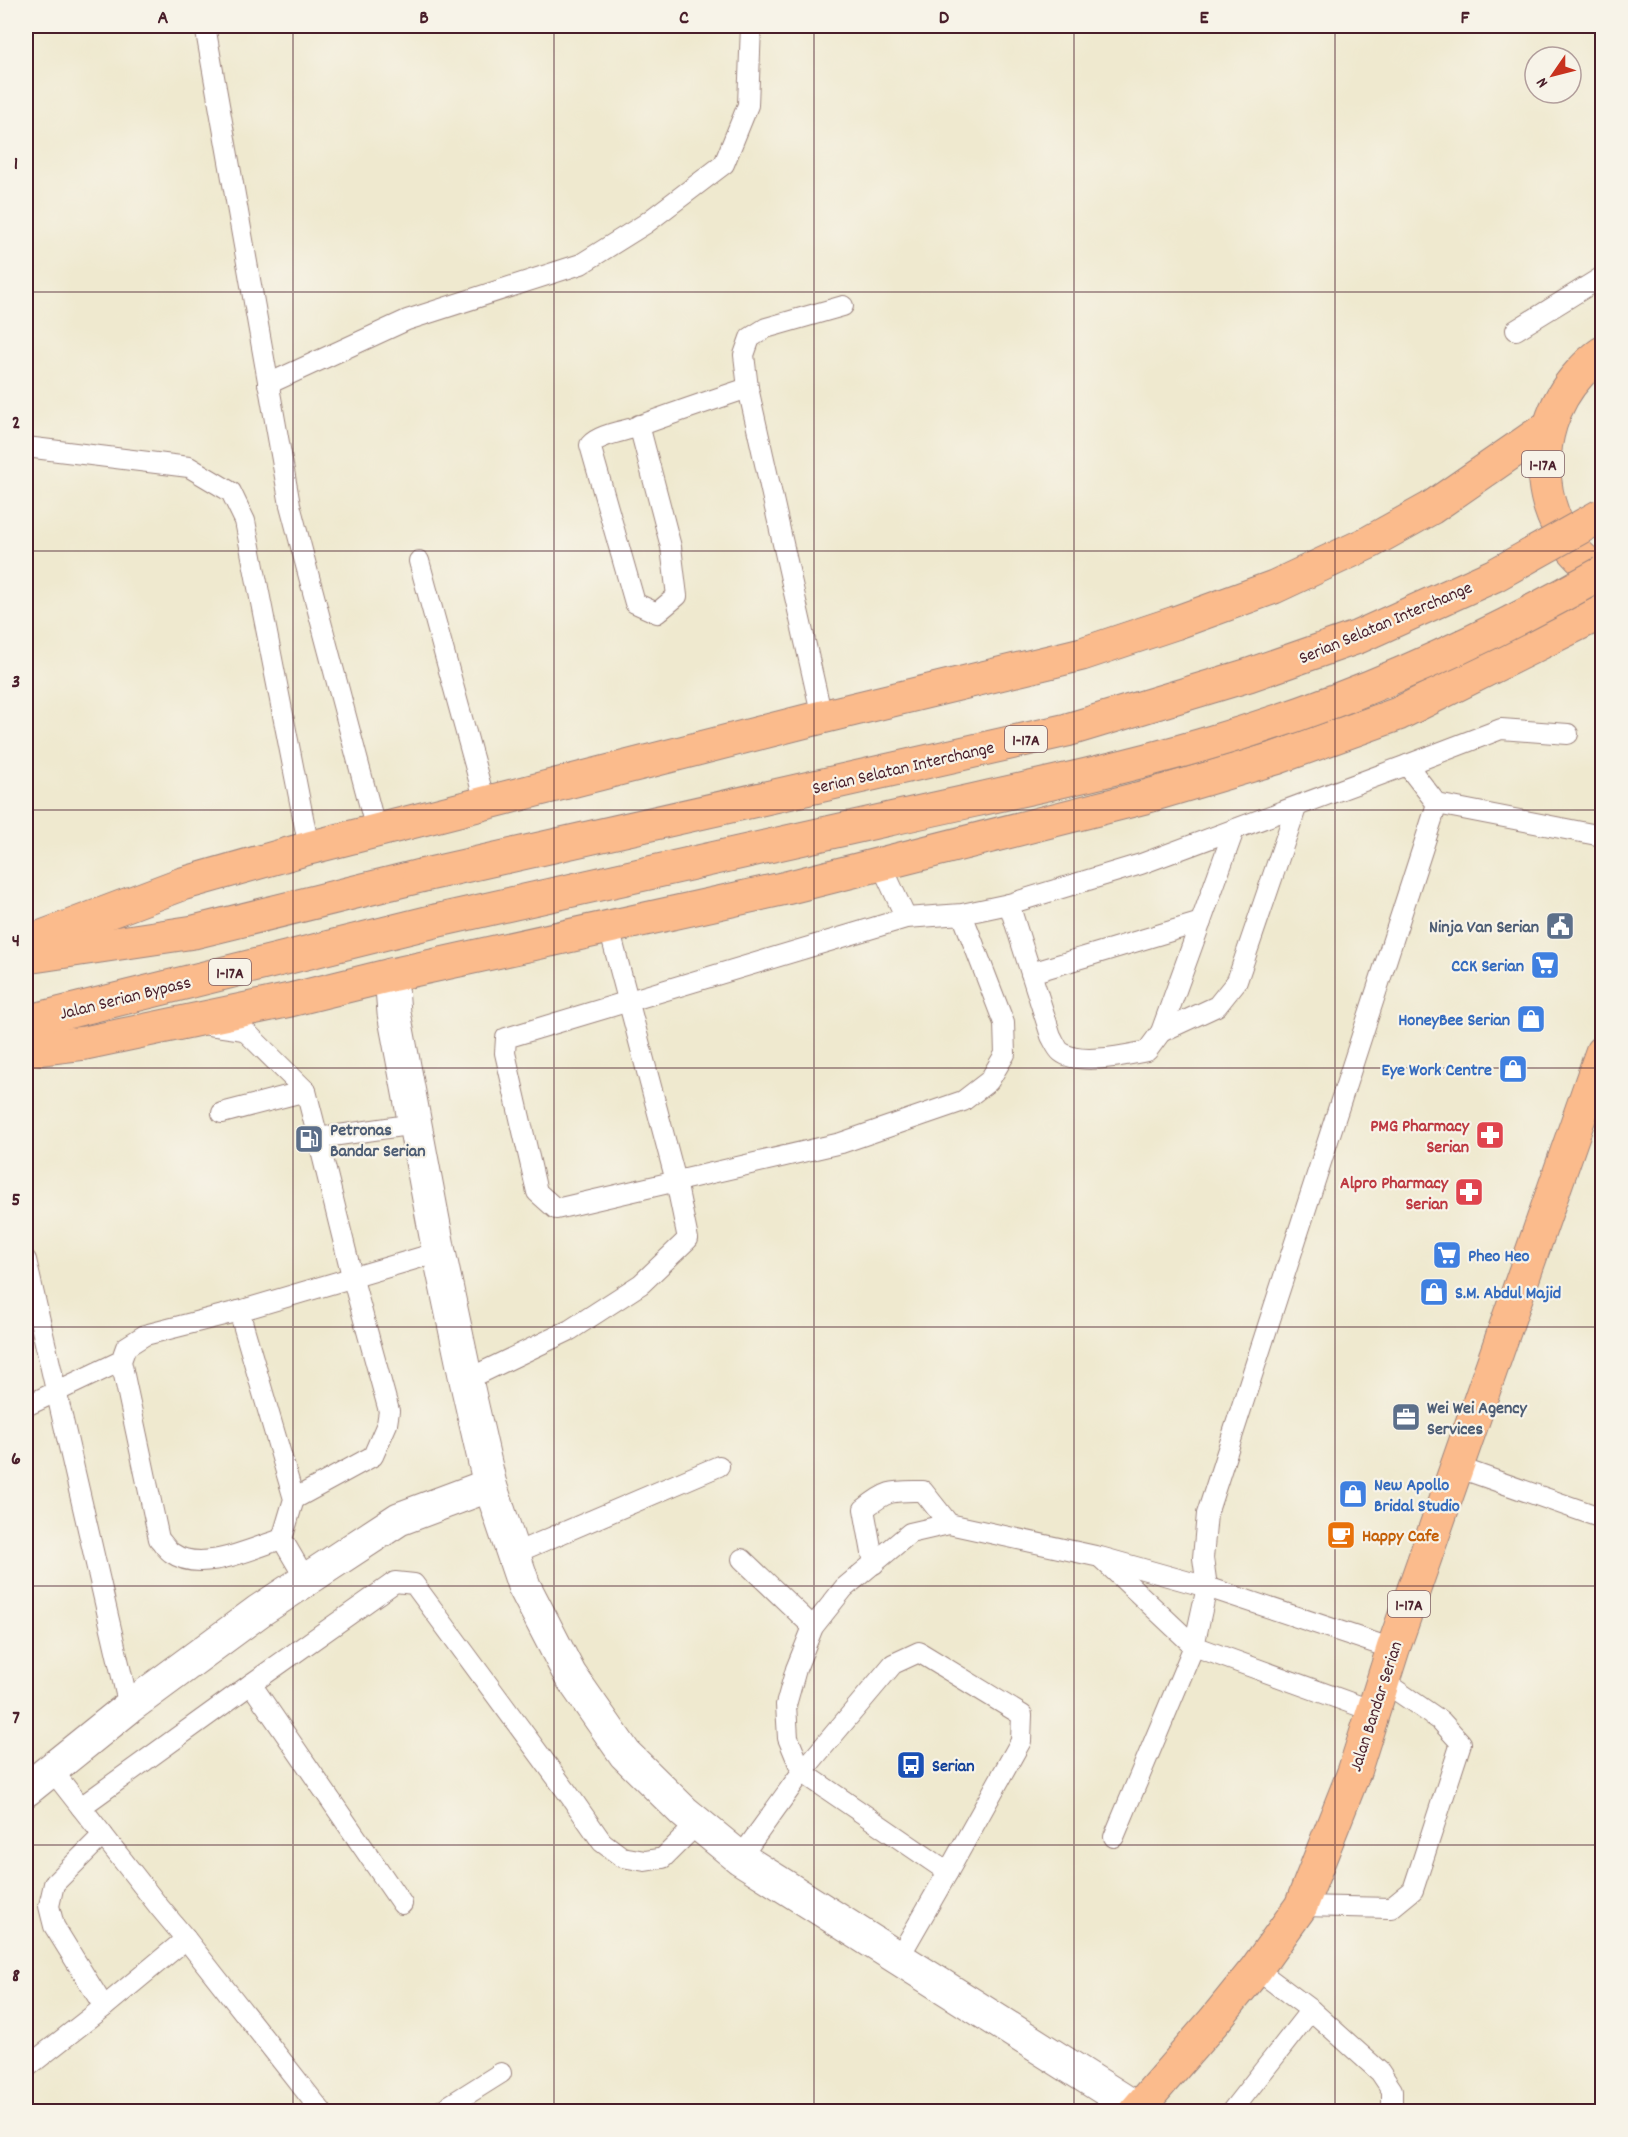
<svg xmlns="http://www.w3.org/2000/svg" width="1628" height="2137" font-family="Dekko,sans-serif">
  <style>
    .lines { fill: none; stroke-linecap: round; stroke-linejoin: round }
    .service-casing { stroke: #9c847d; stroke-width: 22 }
    .minor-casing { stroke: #9c847d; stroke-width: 35 }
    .primary-casing { stroke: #9c847d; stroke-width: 35 }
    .trunk-casing { stroke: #9c847d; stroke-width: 35 }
    .service { stroke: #fff; stroke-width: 20 }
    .minor { stroke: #fff; stroke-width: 33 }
    .primary { stroke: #fbbb8c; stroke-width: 33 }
    .trunk { stroke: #fbbb8c; stroke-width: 33 }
    .trunk-bridge-casing { stroke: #9c847d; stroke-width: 35; stroke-linecap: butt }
    .trunk-bridge { stroke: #fbbb8c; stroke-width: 33 }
    .grid { fill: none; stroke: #4a1f2b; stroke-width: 1.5; stroke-opacity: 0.55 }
    .labels { text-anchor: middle; stroke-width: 4.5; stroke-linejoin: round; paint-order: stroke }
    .shield { fill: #f7f3e8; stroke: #7e5f64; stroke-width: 1.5 }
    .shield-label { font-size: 16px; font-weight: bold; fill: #4a1f2b }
    .street-label { font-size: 18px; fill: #4a1f2b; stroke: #f7f3e8 }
    .service-label { font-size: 18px; font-weight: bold; fill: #4e5e75; stroke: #f7f3e8; text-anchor: start }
    .shop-label { font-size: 18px; font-weight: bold; fill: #366cbe; stroke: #f7f3e8; text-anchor: end }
    .health-label { font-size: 18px; font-weight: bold; fill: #be3a42; stroke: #f7f3e8; text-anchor: end }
    .food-label { font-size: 18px; font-weight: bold; fill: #c56008; stroke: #f7f3e8; text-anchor: start }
    .transit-label { font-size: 18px; font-weight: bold; fill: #164399; stroke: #f7f3e8; text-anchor: start }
    .neatline { fill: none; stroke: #4a1f2b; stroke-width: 2 }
    .grid-label { font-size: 20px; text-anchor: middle; font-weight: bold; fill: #4a1f2b }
  </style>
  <rect width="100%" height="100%" fill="#f7f3e8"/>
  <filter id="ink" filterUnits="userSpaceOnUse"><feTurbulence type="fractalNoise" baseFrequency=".0167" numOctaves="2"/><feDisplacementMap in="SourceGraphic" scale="12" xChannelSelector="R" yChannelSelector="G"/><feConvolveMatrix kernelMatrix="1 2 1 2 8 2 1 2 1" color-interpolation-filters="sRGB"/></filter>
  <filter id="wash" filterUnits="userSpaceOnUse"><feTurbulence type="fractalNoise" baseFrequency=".008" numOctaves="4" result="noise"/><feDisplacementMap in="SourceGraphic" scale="24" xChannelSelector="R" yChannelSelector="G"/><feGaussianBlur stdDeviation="1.35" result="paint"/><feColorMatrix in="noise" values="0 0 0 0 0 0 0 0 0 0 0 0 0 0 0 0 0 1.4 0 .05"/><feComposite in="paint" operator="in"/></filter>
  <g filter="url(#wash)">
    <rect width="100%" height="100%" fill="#efe9cf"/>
  </g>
  <g filter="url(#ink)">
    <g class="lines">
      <!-- service casing -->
      <g class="service-casing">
        <g id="service">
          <polyline points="205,26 290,505 376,830"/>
          <polyline points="1516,330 1602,277"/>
          <polyline points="268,384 407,320 581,264 645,224 724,164 748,105 751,26"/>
          <path d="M639,425L671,547L677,596L657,613L635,603L590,445C599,435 620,432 633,428C671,414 709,401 748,388"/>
          <polyline points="26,447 189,467 231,492 245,521 309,848"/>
          <polyline points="419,561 485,802"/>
          <polyline points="822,717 748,388 744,355 750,338 766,328 843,306"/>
          <polyline points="1407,765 1501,729 1568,734"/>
          <polyline points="881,864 906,918"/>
          <path d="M1009,904L1051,1036C1054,1041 1057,1049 1061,1052C1079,1066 1126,1055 1147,1051L1161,1032L1234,830"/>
          <polyline points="962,914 1004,1023 1005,1054 989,1081 963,1101 841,1143 556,1209 537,1192 505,1053 506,1038 906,918 962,914 1009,904 1141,864 1407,765 1437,804 1602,836"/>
          <polyline points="1031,973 1201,922"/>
          <polyline points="209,1025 244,1030 306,1091 318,1138 415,1124"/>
          <polyline points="1161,1032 1217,1006 1237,981 1296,808"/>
          <polyline points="222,1113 306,1091"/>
          <polyline points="26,1260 129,1707"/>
          <polyline points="239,1311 294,1499 282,1539 306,1580"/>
          <polyline points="466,1380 570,1330 641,1284 688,1239 676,1181 609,928"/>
          <polyline points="26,1406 121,1361"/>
          <polyline points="1457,1467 1602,1518"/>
          <polyline points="294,1499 373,1456 387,1424 389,1411 352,1276 318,1138"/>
          <path d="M282,1539C252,1548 201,1574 172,1553C167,1550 163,1543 159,1539L121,1361L126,1347L145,1335L239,1311L439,1252"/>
          <polyline points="513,1554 719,1466"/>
          <polyline points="742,1559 813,1627"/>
          <polyline points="1102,1559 1194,1646 1373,1711"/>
          <path d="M874,1564L864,1509C889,1489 893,1491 923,1491L949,1524"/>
          <polyline points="251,1684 402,1904"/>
          <polyline points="81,1807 251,1684 395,1582 414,1584 570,1796 602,1842 622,1857 645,1861 663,1858 698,1823"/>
          <polyline points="103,1835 54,1884 49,1906 54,1926 104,2007"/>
          <polyline points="1114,1837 1194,1646 1207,1587 1203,1558 1207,1514 1437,804"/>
          <polyline points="740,1858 802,1772 893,1664 919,1652 1022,1715 1021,1741 948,1872"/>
          <polyline points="1301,1906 1391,1908 1413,1890 1461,1743 1441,1721 1383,1681"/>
          <polyline points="186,1939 322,2112"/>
          <polyline points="898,1959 948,1872 802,1772 788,1738 786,1705 796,1669 813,1627 844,1588 910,1533 949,1524 1100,1557 1207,1587 1393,1649"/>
          <polyline points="1256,1969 1311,2010 1380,2072 1392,2090 1392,2112"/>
          <polyline points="26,2068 104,2007 186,1939 160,1908 52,1770"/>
          <polyline points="439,2112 501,2073"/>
          <polyline points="1231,2112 1311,2010"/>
        </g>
      </g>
      <!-- minor casing -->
      <g class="minor-casing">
        <g id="minor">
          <polyline points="391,975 394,1013 439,1252 466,1380 490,1485 524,1586 570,1675 625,1754 684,1812 740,1858 1137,2109"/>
          <polyline points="26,1790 129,1707 259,1611 306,1580 399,1519 490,1485"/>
        </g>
      </g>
      <!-- primary casing -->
      <g class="primary-casing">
        <g id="primary">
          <path d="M1602,353C1593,359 1586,366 1579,374C1526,432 1533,532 1602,574"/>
          <polyline points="1135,2112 1214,2021 1256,1969 1301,1906 1354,1772 1393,1649 1602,1052"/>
        </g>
      </g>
      <!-- trunk casing -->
      <g class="trunk-casing">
        <g id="trunk">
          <polyline points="26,943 182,884 309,848 822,717 1082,654 1175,623 1274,587 1370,542 1431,508 1548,427"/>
          <polyline points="27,957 194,932 420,876"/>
          <polyline points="26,1022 435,921"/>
          <polyline points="26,1050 85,1043 290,1000 391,975 786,888 1145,797 1276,758 1398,714 1602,612"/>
        </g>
      </g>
      <!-- service -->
      <use href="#service" class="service"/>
      <!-- minor -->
      <use href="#minor" class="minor"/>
      <!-- primary -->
      <use href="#primary" class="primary"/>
      <!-- trunk -->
      <use href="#trunk" class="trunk"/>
      <!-- trunk-bridge casing -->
      <g class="trunk-bridge-casing">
        <g id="trunk-bridge">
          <polyline points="420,876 1067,730 1249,675 1358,637 1495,575 1602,515"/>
          <path d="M435,921C585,888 735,854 885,820C990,796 1099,775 1202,745C1342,705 1476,645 1602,573"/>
        </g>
      </g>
      <!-- trunk-bridge -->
      <use href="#trunk-bridge" class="trunk-bridge"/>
    </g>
  </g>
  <!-- grid -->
  <path class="grid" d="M293,26V2112M554,26V2112M814,26V2112M1074,26V2112M1335,26V2112M26,292H1602M26,551H1602M26,810H1602M26,1068H1602M26,1327H1602M26,1586H1602M26,1845H1602"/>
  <!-- icons -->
  <defs>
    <g id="civic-square" transform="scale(1.5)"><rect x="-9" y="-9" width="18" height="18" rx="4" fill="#5c6f8a" stroke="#f7f3e8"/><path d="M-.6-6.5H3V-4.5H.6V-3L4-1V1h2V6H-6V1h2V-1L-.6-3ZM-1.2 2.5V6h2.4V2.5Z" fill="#fff"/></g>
    <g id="supermarket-square" transform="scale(1.5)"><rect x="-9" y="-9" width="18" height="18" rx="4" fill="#3f7fe0" stroke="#f7f3e8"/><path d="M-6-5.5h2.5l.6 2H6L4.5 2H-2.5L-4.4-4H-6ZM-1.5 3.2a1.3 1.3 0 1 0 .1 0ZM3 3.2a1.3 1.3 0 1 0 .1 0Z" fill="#fff"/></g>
    <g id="shop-square" transform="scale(1.5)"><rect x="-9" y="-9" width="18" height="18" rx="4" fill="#3f7fe0" stroke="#f7f3e8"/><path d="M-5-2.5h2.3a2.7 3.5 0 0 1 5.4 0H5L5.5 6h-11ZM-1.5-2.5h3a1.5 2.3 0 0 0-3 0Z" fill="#fff"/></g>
    <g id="pharmacy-square" transform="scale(1.5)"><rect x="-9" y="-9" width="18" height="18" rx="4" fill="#e0444e" stroke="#f7f3e8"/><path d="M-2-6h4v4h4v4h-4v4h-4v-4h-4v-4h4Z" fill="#fff"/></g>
    <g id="fuel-square" transform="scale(1.5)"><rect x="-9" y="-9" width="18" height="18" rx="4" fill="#5c6f8a" stroke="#f7f3e8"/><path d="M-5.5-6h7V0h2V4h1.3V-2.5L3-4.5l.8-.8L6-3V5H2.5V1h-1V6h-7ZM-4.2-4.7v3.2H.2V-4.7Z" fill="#fff"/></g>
    <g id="office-square" transform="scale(1.5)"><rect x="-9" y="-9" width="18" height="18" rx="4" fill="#5c6f8a" stroke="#f7f3e8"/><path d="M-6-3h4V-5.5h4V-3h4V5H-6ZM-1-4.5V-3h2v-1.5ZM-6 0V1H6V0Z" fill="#fff"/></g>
    <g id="cafe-square" transform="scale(1.5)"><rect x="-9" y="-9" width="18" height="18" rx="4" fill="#e8710a" stroke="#f7f3e8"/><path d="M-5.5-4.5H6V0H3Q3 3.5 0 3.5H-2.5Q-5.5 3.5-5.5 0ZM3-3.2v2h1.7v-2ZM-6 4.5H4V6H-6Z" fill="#fff"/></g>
    <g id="bus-square" transform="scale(1.5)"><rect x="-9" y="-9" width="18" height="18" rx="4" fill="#1a4fb4" stroke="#f7f3e8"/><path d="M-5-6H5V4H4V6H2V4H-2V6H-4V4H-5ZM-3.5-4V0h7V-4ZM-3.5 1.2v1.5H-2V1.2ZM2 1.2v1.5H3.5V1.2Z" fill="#fff"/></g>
  </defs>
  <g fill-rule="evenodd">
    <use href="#civic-square" x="1560" y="926"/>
    <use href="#supermarket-square" x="1545" y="965"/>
    <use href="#shop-square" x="1531" y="1019"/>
    <use href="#shop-square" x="1513" y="1069"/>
    <use href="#pharmacy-square" x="1490" y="1135"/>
    <use href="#fuel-square" x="309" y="1139"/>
    <use href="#pharmacy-square" x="1469" y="1192"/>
    <use href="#supermarket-square" x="1447" y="1255"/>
    <use href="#shop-square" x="1434" y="1292"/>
    <use href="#office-square" x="1406" y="1417"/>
    <use href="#shop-square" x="1353" y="1494"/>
    <use href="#cafe-square" x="1341" y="1535"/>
    <use href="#bus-square" x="911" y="1765"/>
  </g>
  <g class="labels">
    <!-- shield labels -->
    <g class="shield">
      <rect x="1522" y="451" width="42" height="26" rx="4.5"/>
      <rect x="1005" y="726" width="42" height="26" rx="4.5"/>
      <rect x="209" y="959" width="42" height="26" rx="4.5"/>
      <rect x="1388" y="1591" width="42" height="26" rx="4.5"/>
    </g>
    <g class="shield-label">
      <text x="1543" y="470">1-17A</text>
      <text x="1026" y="745">1-17A</text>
      <text x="230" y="978">1-17A</text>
      <text x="1409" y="1610">1-17A</text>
    </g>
    <!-- street labels -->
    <g class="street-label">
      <text transform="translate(1385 622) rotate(-23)" y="6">Serian Selatan Interchange</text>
      <text transform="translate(903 767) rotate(-13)" y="6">Serian Selatan Interchange</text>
      <text transform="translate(125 997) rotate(-14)" y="6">Jalan Serian Bypass</text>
      <text transform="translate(1375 1706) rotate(-72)" y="6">Jalan Bandar Serian</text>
    </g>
    <!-- service labels -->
    <g class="service-label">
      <text x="1539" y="932" text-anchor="end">Ninja Van Serian</text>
      <text x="330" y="1135">Petronas<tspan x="330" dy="21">Bandar Serian</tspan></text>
      <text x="1427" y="1413">Wei Wei Agency<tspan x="1427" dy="21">Services</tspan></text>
    </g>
    <!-- shop labels -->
    <g class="shop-label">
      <text x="1524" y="971">CCK Serian</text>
      <text x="1510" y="1025">HoneyBee Serian</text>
      <text x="1492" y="1075">Eye Work Centre</text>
      <text x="1468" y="1261" text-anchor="start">Pheo Heo</text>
      <text x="1455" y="1298" text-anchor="start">S.M. Abdul Majid</text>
      <text x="1374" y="1490" text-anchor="start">New Apollo<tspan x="1374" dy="21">Bridal Studio</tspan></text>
    </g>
    <!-- health labels -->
    <g class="health-label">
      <text x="1469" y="1131">PMG Pharmacy<tspan x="1469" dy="21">Serian</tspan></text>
      <text x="1448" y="1188">Alpro Pharmacy<tspan x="1448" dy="21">Serian</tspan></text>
    </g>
    <!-- food labels -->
    <g class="food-label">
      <text x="1362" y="1541">Happy Cafe</text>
    </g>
    <!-- transit labels -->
    <g class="transit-label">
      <text x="932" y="1771">Serian</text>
    </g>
  </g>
  <!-- margin -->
  <rect width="1628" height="2137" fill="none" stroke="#f7f3e8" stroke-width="66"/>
  <!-- north arrow -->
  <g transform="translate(1553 75) rotate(235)"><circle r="28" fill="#f7f3e8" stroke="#b29e9c" stroke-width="1.5"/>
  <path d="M0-4.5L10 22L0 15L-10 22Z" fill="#c8321e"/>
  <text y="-9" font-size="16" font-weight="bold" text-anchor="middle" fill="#4a1f2b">N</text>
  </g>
  <rect x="33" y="33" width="1562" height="2071" class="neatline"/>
  <g class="grid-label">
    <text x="163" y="23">A</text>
    <text x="424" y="23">B</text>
    <text x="684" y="23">C</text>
    <text x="944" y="23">D</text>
    <text x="1204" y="23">E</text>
    <text x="1465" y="23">F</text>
    <text x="16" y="169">1</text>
    <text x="16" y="428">2</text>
    <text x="16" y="687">3</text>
    <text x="16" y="946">4</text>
    <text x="16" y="1205">5</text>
    <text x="16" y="1464">6</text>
    <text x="16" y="1723">7</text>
    <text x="16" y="1981">8</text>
  </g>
</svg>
